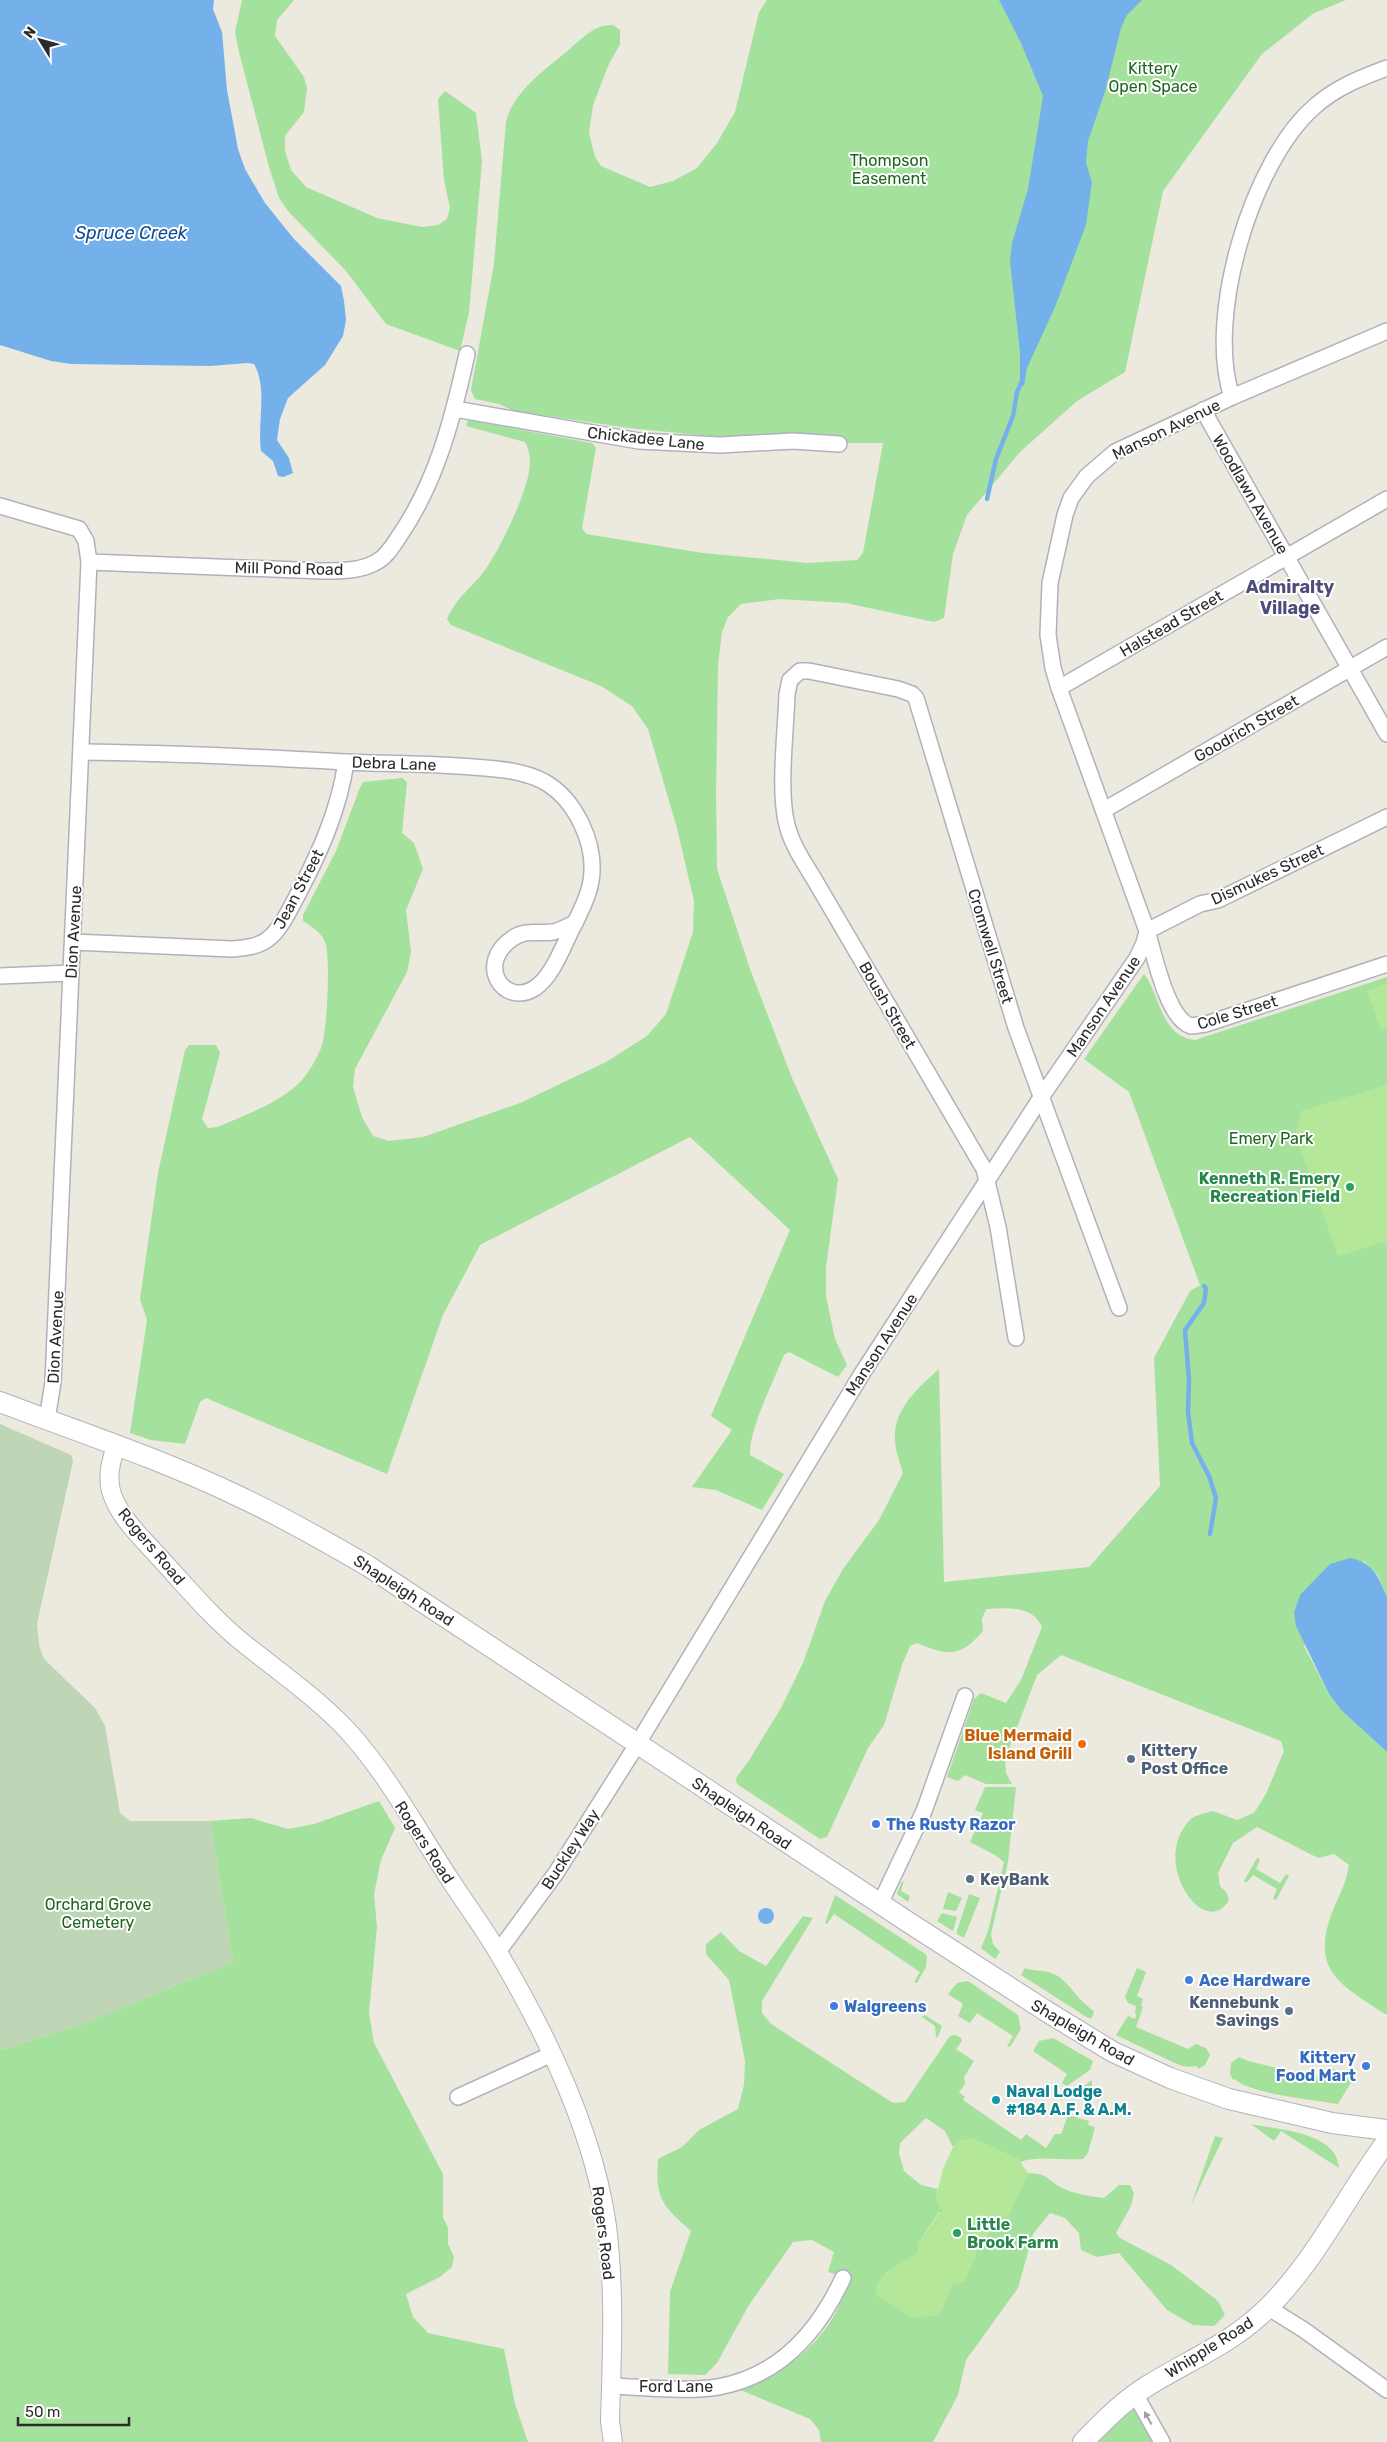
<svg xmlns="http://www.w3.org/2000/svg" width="1387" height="2442" font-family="Rubik,sans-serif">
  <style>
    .green { fill: #a4e19c }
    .cemetery { fill: #bed6b5 }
    .pitch { fill: #b4e898 }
    .water { fill: #74b1eb }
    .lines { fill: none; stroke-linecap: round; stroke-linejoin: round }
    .stream { stroke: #74b1eb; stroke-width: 4.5 }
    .minor-casing { stroke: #b1b1be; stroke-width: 18 }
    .tertiary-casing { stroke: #b1b1be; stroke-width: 20 }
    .secondary-casing { stroke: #b1b1be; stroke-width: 22 }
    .minor { stroke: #fff; stroke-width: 15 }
    .tertiary { stroke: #fff; stroke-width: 18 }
    .secondary { stroke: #fff; stroke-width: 20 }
    .oneway { fill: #a0a0a0 }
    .leisure-dot { fill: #2e9e5b; stroke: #fff; stroke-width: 2 }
    .food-dot { fill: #e8710a; stroke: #fff; stroke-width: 2 }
    .service-dot { fill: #5c6f8a; stroke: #fff; stroke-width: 2 }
    .shop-dot { fill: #3f7fe0; stroke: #fff; stroke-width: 2 }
    .culture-dot { fill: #0f9aa8; stroke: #fff; stroke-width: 2 }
    .labels { text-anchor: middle; stroke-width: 4; stroke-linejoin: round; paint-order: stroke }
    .park-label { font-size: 16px; fill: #1d661d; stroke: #fff }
    .street-label { font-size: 16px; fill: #2b2b2b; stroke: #fff }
    .leisure-label { font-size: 16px; font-weight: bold; fill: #27864d; stroke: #fff; text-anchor: end }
    .food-label { font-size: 16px; font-weight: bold; fill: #c56008; stroke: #fff; text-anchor: end }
    .service-label { font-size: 16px; font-weight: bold; fill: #4e5e75; stroke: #fff; text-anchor: start }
    .shop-label { font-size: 16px; font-weight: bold; fill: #366cbe; stroke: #fff; text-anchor: start }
    .culture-label { font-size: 16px; font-weight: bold; fill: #0d838f; stroke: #fff; text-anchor: start }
    .water-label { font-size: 18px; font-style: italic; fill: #124c98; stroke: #fff }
    .neighbourhood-label { font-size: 18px; font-weight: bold; fill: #4e4c7a; stroke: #fff }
  </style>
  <rect width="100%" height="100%" fill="#ece9de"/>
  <!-- green -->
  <g class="green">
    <polygon points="242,0 294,0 277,20 275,36 304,77 307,88 304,112 285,136 285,151 291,170 306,187 377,218 422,227 438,225 447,219 450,208 444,180 438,99 445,91 476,113 482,161 469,313 460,351 386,324 346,271 288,211 279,198 269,167 239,52 235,32"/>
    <path d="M767,0H1346L1314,13L1262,54L1163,191L1125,372L1077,401L1020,452L967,515L953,554L944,618L934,622L846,603L780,599L741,604L728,617L722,632L718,665L716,793L717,869L750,969L792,1078L838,1179L826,1267V1296L835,1339L847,1365L838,1377L789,1352L784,1355C774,1381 749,1428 750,1455L784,1474L762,1510L716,1490L692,1487L732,1430L711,1416L790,1230L690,1137L480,1245L443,1315L387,1474L206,1398L200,1402L185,1444L151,1440L130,1433L147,1320L140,1299L158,1173L185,1050L189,1045H216L220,1053L202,1119L208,1128L218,1127C244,1115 278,1104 299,1083C308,1074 316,1060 321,1048C327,1035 331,954 325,942C321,932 311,926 303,921V915L336,851L359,790L363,782L402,778L407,782L402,833L414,843L423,869L406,910L411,952L407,972L355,1069L353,1087L362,1117L373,1136L389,1141L423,1137L520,1103L606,1062L647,1036L666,1014L693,932L694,901L677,828L648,729L632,706L601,686L451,625L447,619C458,595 471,589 485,570C500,549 531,486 530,461C530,454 528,448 525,442L466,426L468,420L592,443L596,448L582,528L586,534L703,553L808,563L857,560L863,553L883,443H780L629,428L514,411L499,404L475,399L471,390L494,264L506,121C515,91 542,72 565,53C580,41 593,24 613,25L620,30V44L608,66L593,105L589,133L595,157L601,166L650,187L673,181L697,168L717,143L735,112L759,12Z"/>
    <path d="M1144,974C1161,996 1160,1036 1195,1040L1387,977V1597L1378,1575L1364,1561L1304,1646L1329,1694L1341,1710L1387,1752V2014H1385C1335,1982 1309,1968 1335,1905C1342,1890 1346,1882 1349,1865L1334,1854L1318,1858L1257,1827L1233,1843L1218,1873L1220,1886L1227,1893L1229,1900C1205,1942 1148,1861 1191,1819C1196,1815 1206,1813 1213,1811L1237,1820L1254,1813L1266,1794L1284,1751L1281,1741L1061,1655L1037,1675L1005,1759L1006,1773L1012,1784H986L965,1775L958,1781L947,1777L974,1699L981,1693L1006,1703L1021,1680L1042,1627C1033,1605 1007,1608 986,1609L982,1619L983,1631C960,1658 948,1656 917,1643L910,1646L902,1665L884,1725L868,1748L827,1837L820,1839L737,1784L736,1778L748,1762L781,1708L803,1663L825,1601L843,1569L879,1520L903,1473C900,1462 895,1450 895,1439C893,1409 919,1387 939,1369L944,1582L1089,1567L1160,1486L1154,1358L1190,1291L1214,1277L1200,1285L1129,1092L1084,1059Z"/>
    <polygon points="985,1787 1016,1787 1008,1862 991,1934 993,1944 1000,1952 995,1959 981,1948 988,1931 1004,1862 995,1855 970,1842 983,1813 975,1810"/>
    <polygon points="379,1801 395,1828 381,1860 374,1894 377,1927 369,2013 374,2043 443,2174 443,2217 448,2228 448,2244 454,2257 452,2267 440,2277 406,2294 413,2317 428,2333 504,2349 515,2404 528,2442 0,2442 0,2050 83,2024 233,1962 210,1821 251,1818 288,1829 314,1824"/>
    <polygon points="1257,1858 1260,1860 1256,1869 1280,1883 1286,1874 1289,1876 1276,1900 1273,1899 1277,1889 1253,1875 1246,1883 1244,1881"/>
    <polygon points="904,1881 901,1891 910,1896 908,1902 897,1894 901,1883"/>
    <polygon points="948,1892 962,1898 956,1911 943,1909"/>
    <polygon points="969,1894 980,1898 964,1938 957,1934 957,1931"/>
    <polygon points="835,1895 924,1953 927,1956 926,1967 917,1983 914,1982 920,1972 834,1914 827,1924 825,1923"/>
    <polygon points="942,1913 957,1917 953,1931 937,1921"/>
    <path d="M803,1916L813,1918L762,2001V2013L771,2024L893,2103L905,2102L950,2036L956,2035L961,2038L962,2041L956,2049L974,2061L964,2077L965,2084L959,2092L965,2097L963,2100L1021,2140L1026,2134L1046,2148L1055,2134H1061L1068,2115L1089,2121L1088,2125L1095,2127L1088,2153L1083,2159C1062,2161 1040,2155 1020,2162L1017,2158L962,2140L953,2147L945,2131L926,2118L900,2143L899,2153L904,2171L921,2185L938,2189L936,2198L943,2212H939L918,2244V2253L885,2274L935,2316L941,2311L952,2284L976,2249L984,2247L991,2221L1008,2216L1028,2173C1049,2174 1045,2178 1060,2187C1074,2194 1089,2196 1104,2198L1119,2185H1130L1134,2193L1131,2206L1116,2233L1120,2238L1171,2265L1191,2280L1218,2301L1225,2315L1214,2326L1193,2325L1167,2310L1119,2253L1097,2257L1081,2250L1079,2233L1065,2218L1050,2213L1033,2234L1018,2288L966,2360L958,2395L933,2442H821L819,2430L810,2419L738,2389C780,2377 819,2347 838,2308C842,2299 844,2288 847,2278L828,2272L834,2252L812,2240L793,2242L749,2305L717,2363L705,2375L668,2374L670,2292L691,2231C662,2205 655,2199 658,2159L682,2147L699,2130L738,2109L744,2085L745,2061L729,1980L706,1954V1944L721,1932L739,1951L766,1966Z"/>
    <path d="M1025,1968C1036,1972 1046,1969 1056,1975C1069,1982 1078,2001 1094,2011L1092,2018H1088L1021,1975Z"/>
    <polygon points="1137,1968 1146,1972 1137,1996 1143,1999 1141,2006 1143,2007 1136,2027 1188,2049 1196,2044 1206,2048 1210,2055 1205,2065 1198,2069 1197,2066 1187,2067 1179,2065 1116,2035 1128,2016 1135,2019 1136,2015 1135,2012 1136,2006 1128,2003 1125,1997"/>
    <polygon points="968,1981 1018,2015 1021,2029 1010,2047 1007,2046 1013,2036 977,2013 970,2023 958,2016 963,2004 948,1994 957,1983"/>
    <polygon points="925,2015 942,2026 938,2037 936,2037 935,2026 922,2017"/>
    <polygon points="1053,2038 1093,2061 1090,2070 1067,2086 1062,2083 1067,2074 1033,2051 1039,2041"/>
    <path d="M1239,2057L1248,2061L1316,2077L1332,2068L1352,2081L1338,2104C1316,2100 1249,2094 1235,2079L1233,2080L1230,2074L1231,2063Z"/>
    <polygon points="1092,2080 1092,2101 1076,2096 1077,2091"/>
    <path d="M1251,2124C1278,2130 1337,2132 1339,2168L1281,2131L1274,2141Z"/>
    <polygon points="1215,2136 1223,2138 1191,2205"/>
    <polygon points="1134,2410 1138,2413 1153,2442 1097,2442 1130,2411"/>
  </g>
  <!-- cemetery -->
  <polygon class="cemetery" points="0,1424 71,1455 73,1461 37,1624 39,1645 44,1659 95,1708 105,1726 120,1813 130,1821 210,1821 233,1962 83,2024 0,2050"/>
  <!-- pitch -->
  <g class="pitch">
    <polygon points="1387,983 1387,1028 1381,1030 1367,991"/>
    <polygon points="1387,1085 1387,1241 1338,1256 1295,1134 1301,1111"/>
    <path d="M973,2138L1017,2158L1028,2173L1008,2217L991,2221L984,2247L976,2249V2257L964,2282L952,2284L941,2311L935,2316L911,2317L877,2296C870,2276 904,2262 918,2253V2244L940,2212H942L936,2198L943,2169L953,2147L962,2140Z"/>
  </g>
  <!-- water -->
  <g class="water">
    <path d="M0,0H214L213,9L222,32L227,90L238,149L245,169L265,203L294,239L341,286L344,301L346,320L343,336L325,365L288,398L280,419L277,440L289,458L293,473L283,477L278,476L273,461L261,451C257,424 268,388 254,364L247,363L211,366L71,364L51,361L0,345Z"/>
    <polygon points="999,0 1142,0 1127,15 1121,28 1105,92 1088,141 1086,163 1092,182 1086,225 1055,307 1027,368 1024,386 1020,384 1020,353 1010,261 1012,243 1028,189 1043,96 1020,41"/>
    <path d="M1350,1558C1374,1563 1378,1576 1387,1597V1752L1341,1710L1329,1694L1296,1626L1294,1613L1300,1595L1330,1564Z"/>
    <circle cx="766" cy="1916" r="8"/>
  </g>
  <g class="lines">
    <!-- stream -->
    <g class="stream">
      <polyline points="987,499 996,459 1013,416 1017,392 1022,381"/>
      <polyline points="1204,1286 1206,1289 1204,1303 1185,1330 1189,1380 1188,1412 1192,1443 1209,1476 1216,1498 1210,1534"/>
    </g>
    <!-- minor casing -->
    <g class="minor-casing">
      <g id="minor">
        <path d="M1232,397C1205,318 1252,161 1314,107C1335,88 1360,78 1387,68"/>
        <polyline points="455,409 639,441 720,445 793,441 839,444"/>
        <polyline points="1203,410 1387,734"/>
        <polyline points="0,506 79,529 86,541 89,562 53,1382 47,1420"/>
        <path d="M89,562L323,571C341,571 363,571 378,561C388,555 394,544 400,535C437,481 453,417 467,354"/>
        <polyline points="1059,688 1387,499"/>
        <path d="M81,752C169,753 257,757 345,762C388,764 431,763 473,767C498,769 521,770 543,781C576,799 597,845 591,881C589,896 581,910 575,923"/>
        <polyline points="1104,810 1387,647"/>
        <path d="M1387,817L1218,900L1200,904L1147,931C1154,953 1167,1019 1191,1026L1206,1024L1387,964"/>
        <path d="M575,923C564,943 554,975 535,988C503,1008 475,963 513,938C526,929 539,934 553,932C561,930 568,926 575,923Z"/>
        <path d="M73,942L232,949C244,948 258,947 268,939C281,929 288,912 296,898C319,854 339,811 346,762"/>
        <polyline points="0,976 71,973"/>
        <path d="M1016,1338L998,1227L984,1169L817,884C806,865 792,846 787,825C778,791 786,730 787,694L790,680L800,671H809L898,689L912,694L916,698L1016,1028L1119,1308"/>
        <polyline points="880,1904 924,1811 965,1696"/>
        <polyline points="498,1952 556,1873 638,1743 863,1372 1042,1096 1137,958 1144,943 1147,931 1059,688 1053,668 1048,635 1050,583 1065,515 1071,498 1087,476 1115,452 1232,397 1387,331"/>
        <polyline points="458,2097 552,2054"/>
        <polyline points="1269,2308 1304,2330 1387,2390"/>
        <path d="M611,2386C644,2387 687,2392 718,2387C780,2376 818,2332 843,2278"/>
        <polyline points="1135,2394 1162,2442"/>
      </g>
    </g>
    <!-- tertiary casing -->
    <g class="tertiary-casing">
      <path id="tertiary" d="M116,1446C111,1461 107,1476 111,1491C118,1516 141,1537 158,1556C185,1585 211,1617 242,1642C278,1671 316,1697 348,1731C387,1774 417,1829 449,1878C465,1903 484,1928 499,1954C547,2035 594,2132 607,2226C615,2290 612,2356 610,2421L613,2442"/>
    </g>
    <!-- secondary casing -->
    <g class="secondary-casing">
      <g id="secondary">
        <path d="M0,1402C79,1432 161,1459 238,1496C283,1517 325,1541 368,1566L908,1922L1046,2011L1113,2052L1170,2078L1229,2099L1332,2123L1387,2130"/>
        <path d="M1083,2442C1104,2421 1124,2400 1149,2385C1186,2362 1227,2345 1259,2316C1312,2269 1345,2197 1387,2141"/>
      </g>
    </g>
    <!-- minor -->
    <use href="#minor" class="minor"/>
    <!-- tertiary -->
    <use href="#tertiary" class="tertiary"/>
    <!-- secondary -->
    <use href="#secondary" class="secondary"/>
  </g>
  <!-- one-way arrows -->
  <defs><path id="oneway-solid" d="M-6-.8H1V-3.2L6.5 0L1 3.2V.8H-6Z" transform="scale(1.25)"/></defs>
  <use class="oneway" href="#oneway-solid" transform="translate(1148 2418) rotate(-119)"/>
  <!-- markers -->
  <g class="leisure-dot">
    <circle cx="1350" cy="1187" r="5"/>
    <circle cx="957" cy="2233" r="5"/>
  </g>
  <circle class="food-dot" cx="1082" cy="1744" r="5"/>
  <g class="service-dot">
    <circle cx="1131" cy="1759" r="5"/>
    <circle cx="970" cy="1879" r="5"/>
    <circle cx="1289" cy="2011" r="5"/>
  </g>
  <g class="shop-dot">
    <circle cx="876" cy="1824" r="5"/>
    <circle cx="1189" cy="1980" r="5"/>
    <circle cx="834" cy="2006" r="5"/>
    <circle cx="1366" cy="2066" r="5"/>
  </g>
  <circle class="culture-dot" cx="996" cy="2100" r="5"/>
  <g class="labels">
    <!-- park labels -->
    <g class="park-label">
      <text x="1153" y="74">Kittery<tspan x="1153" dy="18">Open Space</tspan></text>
      <text x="889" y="166">Thompson<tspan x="889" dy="18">Easement</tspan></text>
      <text x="1271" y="1144">Emery Park</text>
      <text x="98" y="1910">Orchard Grove<tspan x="98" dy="18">Cemetery</tspan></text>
    </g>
    <!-- street labels -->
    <g class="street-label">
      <text transform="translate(1166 429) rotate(-26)" y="6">Manson Avenue</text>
      <text transform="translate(646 438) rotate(6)" y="6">Chickadee Lane</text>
      <text transform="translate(1251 494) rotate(60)" y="6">Woodlawn Avenue</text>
      <text transform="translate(289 568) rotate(1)" y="6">Mill Pond Road</text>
      <text transform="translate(1171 623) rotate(-30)" y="6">Halstead Street</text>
      <text transform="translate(1246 728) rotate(-30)" y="6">Goodrich Street</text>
      <text transform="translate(394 763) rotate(2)" y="6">Debra Lane</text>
      <text transform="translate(1267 874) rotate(-25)" y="6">Dismukes Street</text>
      <text transform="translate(298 889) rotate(-62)" y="6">Jean Street</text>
      <text transform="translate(73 932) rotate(-87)" y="6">Dion Avenue</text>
      <text transform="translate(991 946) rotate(73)" y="6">Cromwell Street</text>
      <text transform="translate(888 1005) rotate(60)" y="6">Boush Street</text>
      <text transform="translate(1103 1006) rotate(-56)" y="6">Manson Avenue</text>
      <text transform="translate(1237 1012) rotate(-17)" y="6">Cole Street</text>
      <text transform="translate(55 1337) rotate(-87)" y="6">Dion Avenue</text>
      <text transform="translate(881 1344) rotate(-57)" y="6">Manson Avenue</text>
      <text transform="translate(152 1546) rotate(50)" y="6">Rogers Road</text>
      <text transform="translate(404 1590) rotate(33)" y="6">Shapleigh Road</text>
      <text transform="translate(742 1813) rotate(34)" y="6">Shapleigh Road</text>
      <text transform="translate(425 1842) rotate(57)" y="6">Rogers Road</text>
      <text transform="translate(570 1849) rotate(-57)" y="6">Buckley Way</text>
      <text transform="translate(1083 2032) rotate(30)" y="6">Shapleigh Road</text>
      <text transform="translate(604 2233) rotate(83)" y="6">Rogers Road</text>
      <text transform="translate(1209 2347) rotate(-32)" y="6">Whipple Road</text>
      <text x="676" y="2392">Ford Lane</text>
    </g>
    <!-- leisure labels -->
    <g class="leisure-label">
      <text x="1340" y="1184">Kenneth R. Emery<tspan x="1340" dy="18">Recreation Field</tspan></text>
      <text x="967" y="2230" text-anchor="start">Little<tspan x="967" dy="18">Brook Farm</tspan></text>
    </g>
    <!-- food labels -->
    <g class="food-label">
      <text x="1072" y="1741">Blue Mermaid<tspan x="1072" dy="18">Island Grill</tspan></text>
    </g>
    <!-- service labels -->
    <g class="service-label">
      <text x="1141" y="1756">Kittery<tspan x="1141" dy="18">Post Office</tspan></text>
      <text x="980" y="1885">KeyBank</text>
      <text x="1279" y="2008" text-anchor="end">Kennebunk<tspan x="1279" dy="18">Savings</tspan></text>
    </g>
    <!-- shop labels -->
    <g class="shop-label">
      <text x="886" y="1830">The Rusty Razor</text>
      <text x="1199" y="1986">Ace Hardware</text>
      <text x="844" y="2012">Walgreens</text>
      <text x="1356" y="2063" text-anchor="end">Kittery<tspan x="1356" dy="18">Food Mart</tspan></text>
    </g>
    <!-- culture labels -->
    <g class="culture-label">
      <text x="1006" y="2097">Naval Lodge<tspan x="1006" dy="18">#184 A.F. &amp; A.M.</tspan></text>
    </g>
    <!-- water labels -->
    <g class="water-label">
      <text x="131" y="239">Spruce Creek</text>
    </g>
    <!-- neighbourhood labels -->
    <g class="neighbourhood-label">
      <text x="1290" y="593">Admiralty<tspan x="1290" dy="21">Village</tspan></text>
    </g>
  </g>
  <!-- north arrow -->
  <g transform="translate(40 40) rotate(307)" stroke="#ffffff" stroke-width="4" paint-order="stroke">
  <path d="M0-4L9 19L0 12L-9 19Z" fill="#2b2b2b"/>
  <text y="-8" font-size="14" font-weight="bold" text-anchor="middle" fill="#2b2b2b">N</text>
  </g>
  <!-- scale -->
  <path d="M18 2417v8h111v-8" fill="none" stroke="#2b2b2b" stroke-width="2.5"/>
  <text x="25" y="2417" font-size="15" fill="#2b2b2b" stroke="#ffffff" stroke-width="4" paint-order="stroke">50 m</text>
</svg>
